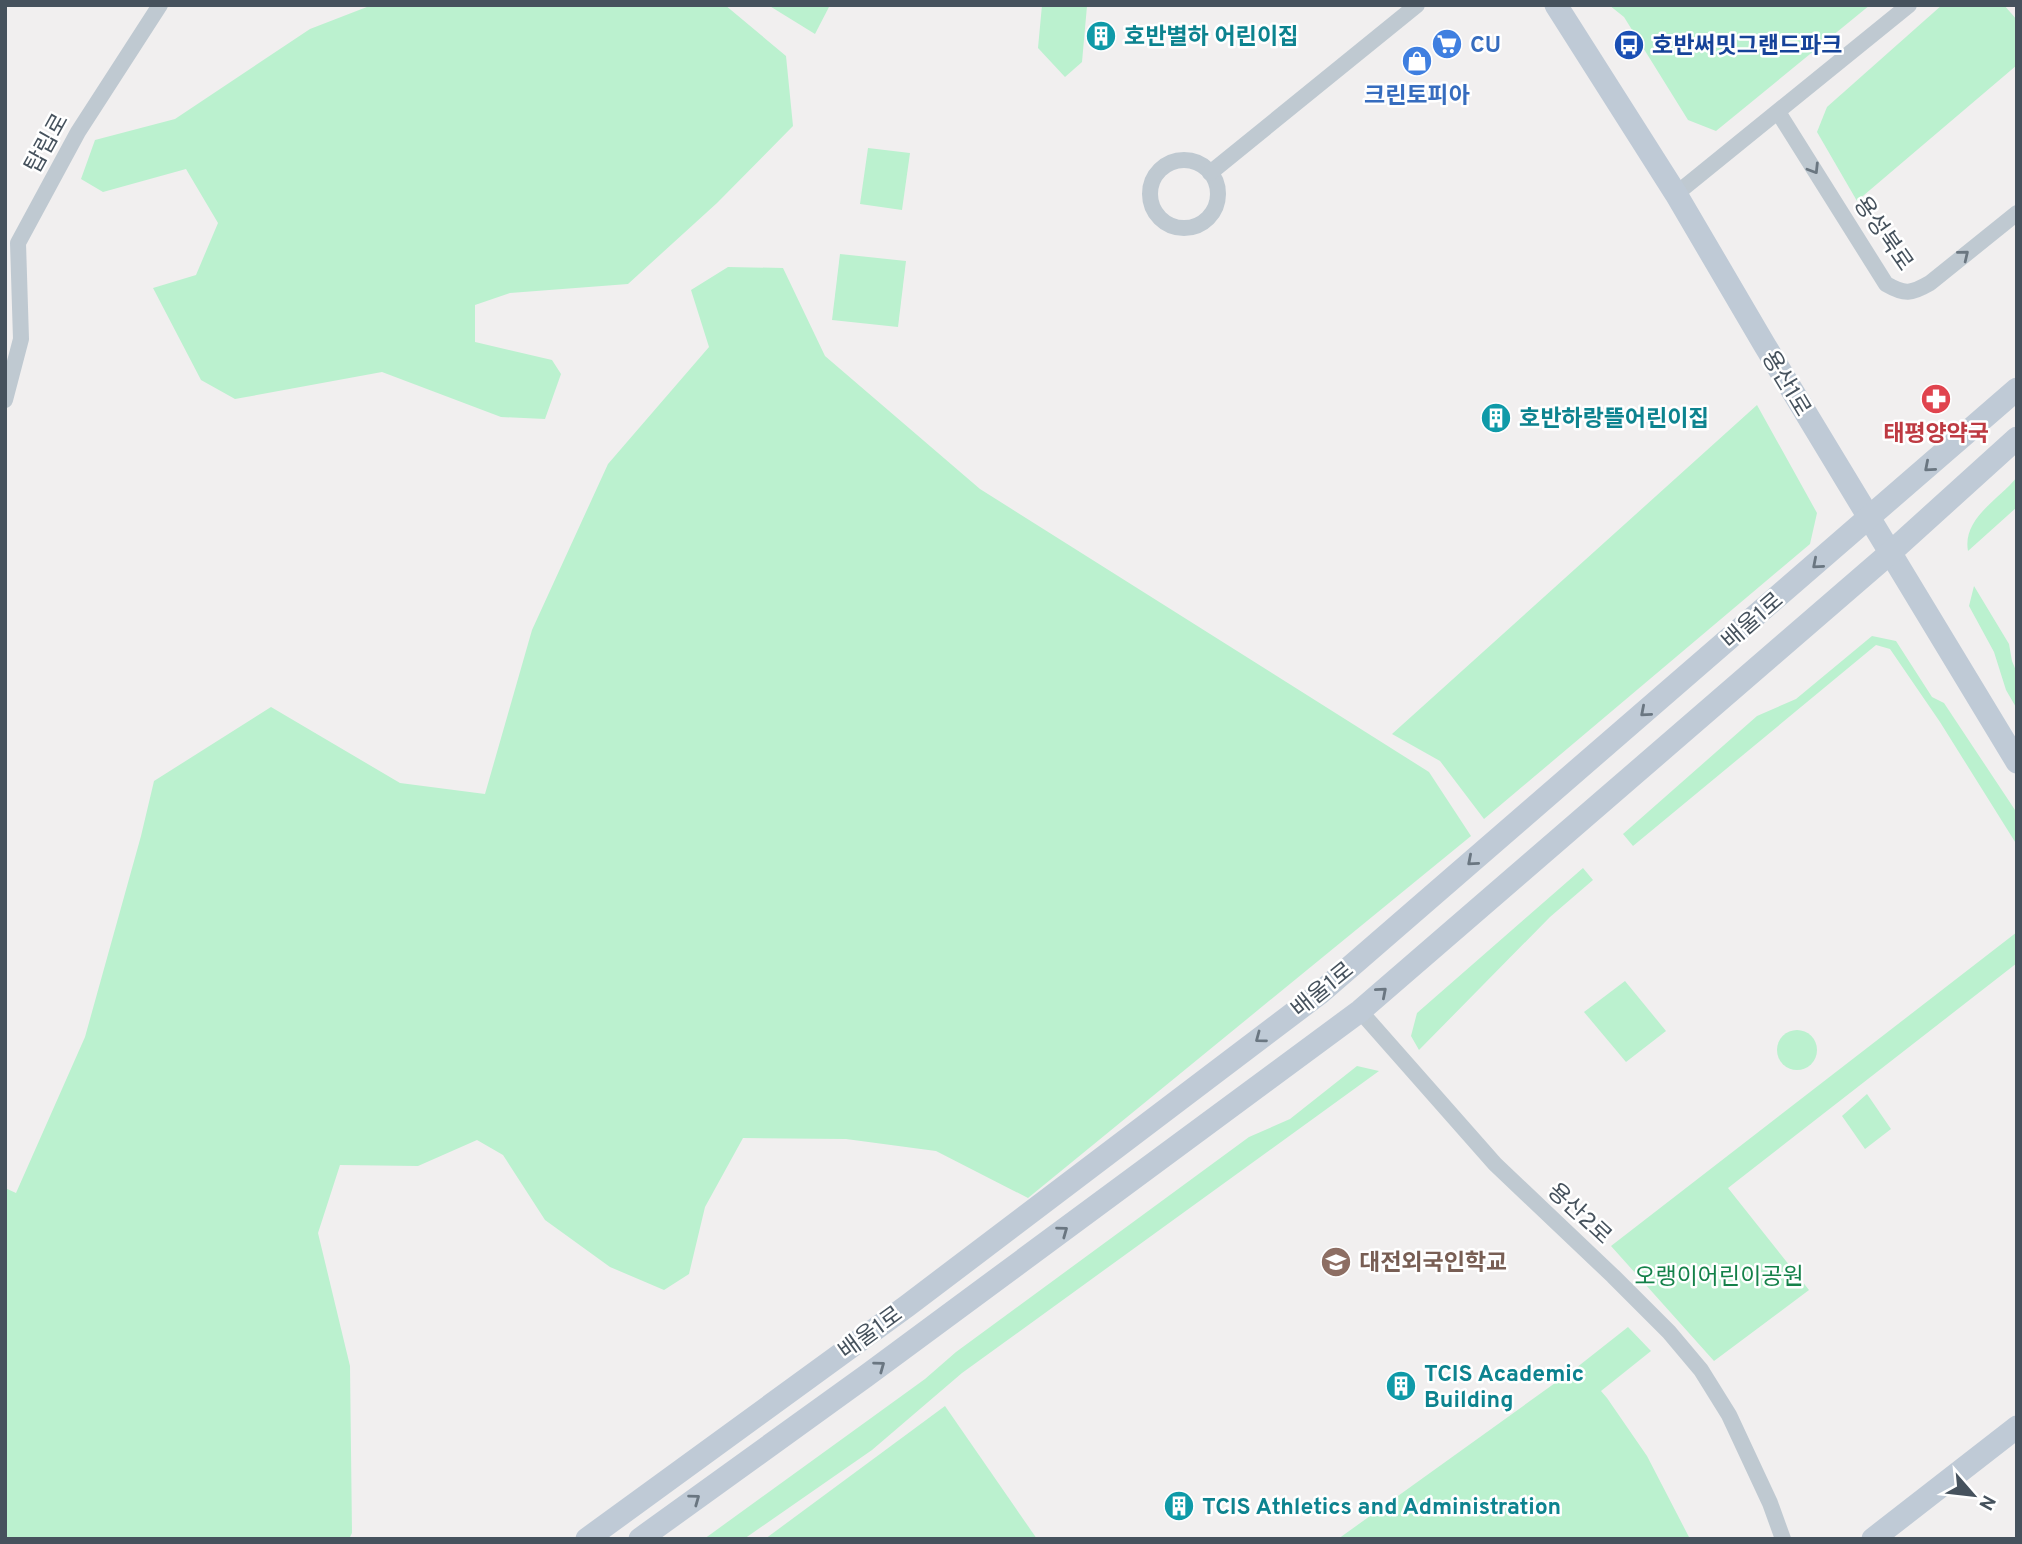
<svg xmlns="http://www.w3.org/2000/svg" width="2022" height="1544" font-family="Overpass,'Noto Sans KR',sans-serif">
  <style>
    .green { fill: #bbf1cf }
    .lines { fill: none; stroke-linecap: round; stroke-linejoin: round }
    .minor { stroke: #bfc9d1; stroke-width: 16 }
    .secondary { stroke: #bfcad6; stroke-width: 23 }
    .oneway { stroke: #6a7680 }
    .oneway2 { stroke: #6a7681 }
    .labels { text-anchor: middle; stroke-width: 5; stroke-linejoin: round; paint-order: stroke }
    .culture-label { font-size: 23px; font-weight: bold; fill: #0d838f; stroke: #fff; text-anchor: start }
    .shop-label { font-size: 23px; font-weight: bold; fill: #366cbe; stroke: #fff; text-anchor: start }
    .transit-label { font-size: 23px; font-weight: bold; fill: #164399; stroke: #fff; text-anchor: start }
    .street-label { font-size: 23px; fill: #46525d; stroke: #fff }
    .health-label { font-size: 23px; font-weight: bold; fill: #be3a42; stroke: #fff }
    .education-label { font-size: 23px; font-weight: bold; fill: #785e54; stroke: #fff; text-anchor: start }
    .park-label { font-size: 23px; fill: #148149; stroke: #fff }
  </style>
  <rect width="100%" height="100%" fill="#f1efef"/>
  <!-- green -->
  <g class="green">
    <polygon points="372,5 725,5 786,56 793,126 717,203 628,284 510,293 475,305 475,342 552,360 561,374 545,419 501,417 382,372 235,399 201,380 153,288 196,275 218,223 186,169 103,192 81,179 95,140 175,119 310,29"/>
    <polygon points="768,5 830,5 815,34"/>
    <polygon points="1042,5 1087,6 1082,62 1065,77 1038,48"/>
    <polygon points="1609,5 1870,5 1716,131 1688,120 1624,17"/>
    <polygon points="1942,5 2004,5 2017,20 2017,65 1857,201 1817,132 1827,107"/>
    <polygon points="868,148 910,153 902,210 860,204"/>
    <polygon points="840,254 906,261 898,327 832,320"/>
    <polygon points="728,267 783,268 825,356 980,489 1429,772 1471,836 1028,1198 936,1151 846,1139 743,1138 705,1207 689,1274 664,1290 610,1267 545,1220 503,1155 477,1140 418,1166 340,1165 318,1233 350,1366 352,1533 349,1539 5,1539 5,1188 16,1193 85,1037 141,836 154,781 271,707 400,783 485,794 532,630 608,464 709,347 691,290"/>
    <polygon points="1757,405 1817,513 1810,544 1484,819 1440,761 1392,734"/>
    <path d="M2017,477V507L1968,551C1962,518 2000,499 2017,477Z"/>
    <polygon points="1974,586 2009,644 2012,661 2017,673 2017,709 2006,690 1994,652 1969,606"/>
    <polygon points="1872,636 1896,641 1932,697 1944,703 2017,813 2017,845 1940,722 1890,649 1876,645 1633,846 1623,834 1757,716 1796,699"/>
    <polygon points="1583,868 1593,880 1550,917 1419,1050 1411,1036 1417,1013"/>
    <polygon points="2017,932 2017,963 1728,1188 1809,1290 1714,1361 1611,1246"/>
    <polygon points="1625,981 1666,1031 1626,1062 1584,1012"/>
    <circle cx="1797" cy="1050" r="20"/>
    <polygon points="1357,1066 1379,1071 962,1373 872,1450 744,1539 704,1539 925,1379 956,1352 1249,1137 1290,1119"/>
    <polygon points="1867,1094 1891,1129 1865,1149 1842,1116"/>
    <polygon points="1628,1327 1651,1351 1601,1391 1607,1398 1647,1456 1690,1539 1338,1539 1576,1368"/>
    <polygon points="945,1406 1037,1539 765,1539"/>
  </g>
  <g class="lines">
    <!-- minor -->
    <g class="minor">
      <path d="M1778,112L1886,284C1905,295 1911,294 1930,283L2017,213"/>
      <circle cx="1184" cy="194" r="34"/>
      <polyline points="1210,173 1417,5"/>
      <polyline points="1676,194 1909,5"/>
      <polyline points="5,400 21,339 18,243 78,132 160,5"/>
      <polyline points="1360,1011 1495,1164 1613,1276 1669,1332 1701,1370 1729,1415 1770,1503 1783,1539"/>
    </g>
    <!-- secondary -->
    <g class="secondary">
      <polyline points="1556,5 1676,194 1764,344 2017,762"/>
      <polyline points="587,1539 907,1306 1320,993 2017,389"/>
      <polyline points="640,1539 866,1376 1360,1011 1890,553 2017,438"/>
      <polyline points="1873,1539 2017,1427"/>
    </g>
  </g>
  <!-- one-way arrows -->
  <defs><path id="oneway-chevron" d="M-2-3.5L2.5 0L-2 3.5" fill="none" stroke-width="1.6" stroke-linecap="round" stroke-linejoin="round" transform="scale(1.75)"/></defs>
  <g class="oneway">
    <use href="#oneway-chevron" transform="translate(1814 169) rotate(58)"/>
    <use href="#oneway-chevron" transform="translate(1964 255) rotate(-39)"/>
  </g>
  <g class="oneway2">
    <use href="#oneway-chevron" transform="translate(1929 467) rotate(139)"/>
    <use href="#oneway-chevron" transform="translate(1817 564) rotate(139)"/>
    <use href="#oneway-chevron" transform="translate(1645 712) rotate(139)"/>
    <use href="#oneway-chevron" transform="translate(1472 861) rotate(139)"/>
    <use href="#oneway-chevron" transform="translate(1382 992) rotate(-41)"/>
    <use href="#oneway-chevron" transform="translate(1260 1038) rotate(143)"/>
    <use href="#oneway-chevron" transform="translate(1063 1231) rotate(-36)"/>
    <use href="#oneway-chevron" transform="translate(880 1366) rotate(-36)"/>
    <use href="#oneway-chevron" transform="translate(695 1499) rotate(-36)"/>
  </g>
  <!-- icons -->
  <defs>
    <g id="building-disc" transform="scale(1.575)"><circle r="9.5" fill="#0f9aa8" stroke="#fff"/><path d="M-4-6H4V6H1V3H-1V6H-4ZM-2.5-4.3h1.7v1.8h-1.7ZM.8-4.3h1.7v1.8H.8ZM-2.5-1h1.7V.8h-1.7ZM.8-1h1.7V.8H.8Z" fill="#fff"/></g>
    <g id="supermarket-disc" transform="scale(1.575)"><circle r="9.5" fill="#3f7fe0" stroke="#fff"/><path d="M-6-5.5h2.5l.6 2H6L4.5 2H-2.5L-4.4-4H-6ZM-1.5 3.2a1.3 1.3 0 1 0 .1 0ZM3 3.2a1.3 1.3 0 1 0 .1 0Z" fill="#fff"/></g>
    <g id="bus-disc" transform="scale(1.575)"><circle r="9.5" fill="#1a4fb4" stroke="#fff"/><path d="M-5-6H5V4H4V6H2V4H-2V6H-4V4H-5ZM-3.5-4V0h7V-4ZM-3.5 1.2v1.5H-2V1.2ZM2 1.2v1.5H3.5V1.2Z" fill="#fff"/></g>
    <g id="shop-disc" transform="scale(1.575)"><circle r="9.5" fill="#3f7fe0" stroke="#fff"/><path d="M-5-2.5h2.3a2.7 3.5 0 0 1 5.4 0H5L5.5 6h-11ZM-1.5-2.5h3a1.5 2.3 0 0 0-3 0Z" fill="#fff"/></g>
    <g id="pharmacy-disc" transform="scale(1.575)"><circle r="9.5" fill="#e0444e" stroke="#fff"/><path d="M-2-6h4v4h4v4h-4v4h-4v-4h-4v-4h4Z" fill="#fff"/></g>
    <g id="school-disc" transform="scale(1.575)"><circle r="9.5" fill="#8d6e63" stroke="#fff"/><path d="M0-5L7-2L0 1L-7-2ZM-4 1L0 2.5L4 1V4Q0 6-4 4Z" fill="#fff"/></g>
  </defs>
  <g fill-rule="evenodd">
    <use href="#building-disc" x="1101" y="36"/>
    <use href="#supermarket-disc" x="1447" y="44"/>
    <use href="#bus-disc" x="1629" y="45"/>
    <use href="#shop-disc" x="1417" y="61"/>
    <use href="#pharmacy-disc" x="1936" y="399"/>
    <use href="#building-disc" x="1496" y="418"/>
    <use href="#school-disc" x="1336" y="1262"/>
    <use href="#building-disc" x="1401" y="1386"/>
    <use href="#building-disc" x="1179" y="1506"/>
  </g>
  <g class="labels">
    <!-- culture labels -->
    <g class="culture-label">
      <text x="1124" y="44">호반별하 어린이집</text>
      <text x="1519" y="426">호반하랑뜰어린이집</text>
      <text x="1424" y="1381">TCIS Academic<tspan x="1424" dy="26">Building</tspan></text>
      <text x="1202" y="1514">TCIS Athletics and Administration</text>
    </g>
    <!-- shop labels -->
    <g class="shop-label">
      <text x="1470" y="52">CU</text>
      <text x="1417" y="103" text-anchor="middle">크린토피아</text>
    </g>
    <!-- transit labels -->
    <g class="transit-label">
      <text x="1652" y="53">호반써밋그랜드파크</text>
    </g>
    <!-- street labels -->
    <g class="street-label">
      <text transform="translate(46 143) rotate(-61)" y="8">탑립로</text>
      <text transform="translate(1884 233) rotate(55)" y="8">용성북로</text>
      <text transform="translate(1787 383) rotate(59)" y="8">용산1로</text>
      <text transform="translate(1752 620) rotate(-41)" y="8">배울1로</text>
      <text transform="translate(1322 989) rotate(-39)" y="8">배울1로</text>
      <text transform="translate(1580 1213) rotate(43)" y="8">용산2로</text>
      <text transform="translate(870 1332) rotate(-36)" y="8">배울1로</text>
    </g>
    <!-- health labels -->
    <g class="health-label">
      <text x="1936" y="441">태평양약국</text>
    </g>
    <!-- education labels -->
    <g class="education-label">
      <text x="1359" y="1270">대전외국인학교</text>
    </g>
    <!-- park labels -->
    <g class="park-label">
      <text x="1719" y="1284">오랭이어린이공원</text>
    </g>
  </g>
  <!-- border -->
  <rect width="2022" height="1544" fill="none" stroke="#46525d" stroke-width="14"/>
  <!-- north arrow -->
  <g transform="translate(1973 1495) rotate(118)" stroke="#ffffff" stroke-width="5" paint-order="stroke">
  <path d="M0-5L12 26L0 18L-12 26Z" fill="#46525d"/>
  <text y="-10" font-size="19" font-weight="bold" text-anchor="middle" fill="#46525d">N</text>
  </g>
</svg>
